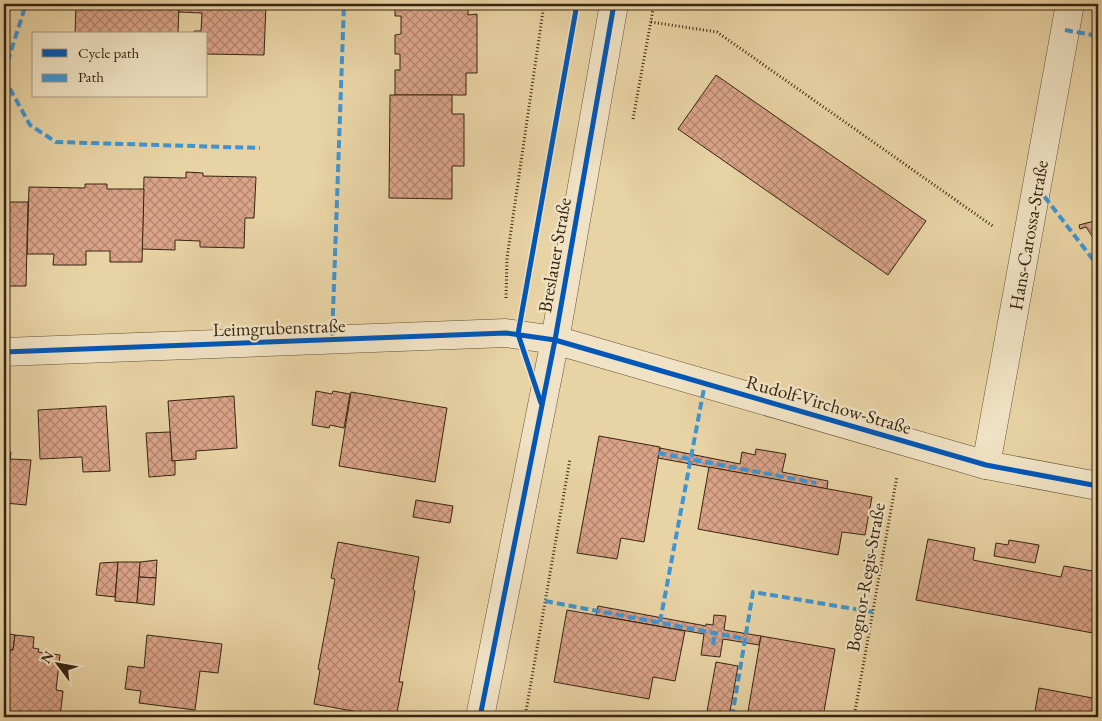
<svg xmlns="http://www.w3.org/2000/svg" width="1102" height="721" font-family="'EB Garamond',serif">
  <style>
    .building { fill: url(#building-cross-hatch); stroke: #372411 }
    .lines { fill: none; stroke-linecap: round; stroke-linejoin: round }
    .minor-casing { stroke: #635036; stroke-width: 29 }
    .tertiary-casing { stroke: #635036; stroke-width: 29 }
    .path { stroke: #372411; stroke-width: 3; stroke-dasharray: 1 2.5; stroke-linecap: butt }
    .minor { stroke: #f0e2c4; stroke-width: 28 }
    .tertiary { stroke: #f0e2c4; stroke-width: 28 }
    .quiet { stroke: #3e95d3; stroke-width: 4; stroke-dasharray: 8 4; stroke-linecap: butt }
    .cycleway-casing { stroke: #f0e2c4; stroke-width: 8 }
    .cycleway { stroke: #0057b8; stroke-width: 5 }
    .labels { text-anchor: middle; stroke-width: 4.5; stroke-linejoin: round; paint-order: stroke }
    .street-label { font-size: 19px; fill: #372411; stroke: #f0e2c4 }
  </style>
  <defs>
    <pattern id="building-cross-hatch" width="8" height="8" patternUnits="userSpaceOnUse" patternTransform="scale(1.25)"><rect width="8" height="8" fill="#dba489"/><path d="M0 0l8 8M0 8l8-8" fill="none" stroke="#b2856f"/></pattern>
  </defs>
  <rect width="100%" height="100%" fill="#e8d3a4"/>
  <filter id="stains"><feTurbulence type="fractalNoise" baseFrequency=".004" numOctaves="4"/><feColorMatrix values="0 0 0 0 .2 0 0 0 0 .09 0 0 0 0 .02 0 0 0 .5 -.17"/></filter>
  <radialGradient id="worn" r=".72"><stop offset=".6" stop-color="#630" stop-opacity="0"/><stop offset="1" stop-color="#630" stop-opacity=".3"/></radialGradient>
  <!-- building -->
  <g class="building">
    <polygon points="76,4 179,4 178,34 75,34"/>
    <polygon points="179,4 266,4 264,55 206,54 206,34 194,34 194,31 201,31 202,13 179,12"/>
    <polygon points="395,4 468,4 468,15 477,14 477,73 466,73 466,95 395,95 395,70 400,70 400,54 395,54 395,35 401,34 401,16 395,16"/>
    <polygon points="716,75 926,221 888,275 678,129"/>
    <polygon points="390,95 452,95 452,114 464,114 464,166 452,166 452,199 389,198"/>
    <polygon points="186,172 203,173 203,176 256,177 254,218 245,218 244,248 200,247 200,241 175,240 175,250 142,249 144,177 186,178"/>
    <polygon points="85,184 107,184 107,189 144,189 142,262 110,262 110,251 86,251 86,265 53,265 54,254 27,254 29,187 85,188"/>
    <polygon points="4,202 28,202 26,286 4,286"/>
    <polygon points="1098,220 1098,245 1086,227 1080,229 1079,225"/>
    <polygon points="316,391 332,394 333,391 350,394 344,428 330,425 329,428 312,425"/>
    <polygon points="351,392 447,408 435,482 339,466"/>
    <polygon points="234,396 237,448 196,451 196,459 172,461 168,401"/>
    <polygon points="106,406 110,471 83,472 82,457 40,459 38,410"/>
    <polygon points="170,432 172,461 175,461 175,475 149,477 146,433"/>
    <polygon points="599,436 660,447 644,542 621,538 617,559 577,553"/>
    <polygon points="660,448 740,464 742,452 755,455 756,449 786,454 782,472 828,481 827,489 658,458"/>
    <polygon points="11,452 7,487 4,488 4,453"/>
    <polygon points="10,459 31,460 26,505 5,503"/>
    <polygon points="709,467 872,497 865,535 842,532 838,555 698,529"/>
    <polygon points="416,500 453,506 450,523 413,517"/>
    <polygon points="928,539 975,548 973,560 1061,577 1064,566 1098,572 1098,634 916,600"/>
    <polygon points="1009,540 1039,545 1035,563 994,556 996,543 1008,545"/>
    <polygon points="338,542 419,557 413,590 415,591 399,682 403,682 396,717 386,717 314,704 320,670 318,669 335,579 331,578"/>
    <polygon points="157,560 156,578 139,577 140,562"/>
    <polygon points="118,562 115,597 96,595 100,563"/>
    <polygon points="118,562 140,562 137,603 115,601"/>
    <polygon points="139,577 156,578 154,605 137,603"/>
    <polygon points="598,606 706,626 706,624 713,625 714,615 726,616 724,630 761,636 759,645 723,639 720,657 701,655 704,634 596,615"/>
    <polygon points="567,610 685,631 675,681 653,677 649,699 554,682"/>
    <polygon points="4,633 15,635 13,650 10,650 8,671 4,670"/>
    <polygon points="15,635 34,637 33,648 39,649 38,652 60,655 56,690 63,691 60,717 4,716 10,650 13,650"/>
    <polygon points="147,635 222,644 218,673 200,671 195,710 139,703 141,691 125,689 128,666 144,668"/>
    <polygon points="761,636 835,649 823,717 747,717"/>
    <polygon points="716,662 738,666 729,717 706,717"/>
    <polygon points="1039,688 1098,699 1098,717 1034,717"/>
  </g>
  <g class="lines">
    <!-- minor casing -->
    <g class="minor-casing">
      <g id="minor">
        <polyline points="4,352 506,333 555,340 986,465 1098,486"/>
        <polyline points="986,465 1070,4"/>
      </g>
    </g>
    <!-- tertiary casing -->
    <g class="tertiary-casing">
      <polyline id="tertiary" points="480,717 555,340 614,4"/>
    </g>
    <!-- path -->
    <g class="path">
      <polyline points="651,22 717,32 994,227"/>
      <polyline points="633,119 654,4"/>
      <polyline points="506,298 507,258 544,4"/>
      <polyline points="525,717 570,459"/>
      <polyline points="854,717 897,476"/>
    </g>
    <!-- minor -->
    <use href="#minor" class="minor"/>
    <!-- tertiary -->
    <use href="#tertiary" class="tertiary"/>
    <!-- quiet -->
    <g class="quiet">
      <polyline points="1065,30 1098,36"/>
      <polyline points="4,73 26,4"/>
      <polyline points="4,78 30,125 56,142 260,148"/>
      <polyline points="1037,187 1098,266"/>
      <polyline points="332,340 344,4"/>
      <polyline points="658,453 816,483"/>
      <polyline points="545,601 746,639"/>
      <polyline points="660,622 705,383"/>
      <polyline points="713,645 715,633"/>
      <polyline points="732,717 753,592 873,612"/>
    </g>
    <!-- cycleway casing -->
    <g class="cycleway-casing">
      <g id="cycleway">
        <polyline points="4,352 506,333 555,340 986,465 1098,486"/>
        <polyline points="541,403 518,334 577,4"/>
        <polyline points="480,717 555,340 614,4"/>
      </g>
    </g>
    <!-- cycleway -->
    <use href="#cycleway" class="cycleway"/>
  </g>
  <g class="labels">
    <!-- street labels -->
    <g class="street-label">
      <text transform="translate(1028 235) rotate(-80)" y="7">Hans-Carossa-Straße</text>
      <text transform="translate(554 255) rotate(-80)" y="7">Breslauer Straße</text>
      <text transform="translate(279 327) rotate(-2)" y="7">Leimgrubenstraße</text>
      <text transform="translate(829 404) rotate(16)" y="7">Rudolf-Virchow-Straße</text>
      <text transform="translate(865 577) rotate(-80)" y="7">Bognor-Regis-Straße</text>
    </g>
  </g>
  <!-- margin -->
  <rect width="1102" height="721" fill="none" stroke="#e8d3a4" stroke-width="20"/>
  <rect x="5" y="5" width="1092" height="711" fill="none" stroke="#372411" stroke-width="2.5"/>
  <rect x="10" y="10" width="1082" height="701" fill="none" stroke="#372411"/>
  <!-- legend -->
  <rect x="32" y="32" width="175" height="65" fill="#f0e2c4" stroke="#a6967c"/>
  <rect x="42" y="49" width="25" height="8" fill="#0057b8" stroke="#a6967c"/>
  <text x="78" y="58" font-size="15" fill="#372411">Cycle path</text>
  <rect x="42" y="74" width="25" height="8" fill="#3e95d3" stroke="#a6967c"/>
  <text x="78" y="82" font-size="15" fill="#372411">Path</text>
  <!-- north arrow -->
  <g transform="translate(58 664) rotate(302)" stroke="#f0e2c4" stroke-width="4" paint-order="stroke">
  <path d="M0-4L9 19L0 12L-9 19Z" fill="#372411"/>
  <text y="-8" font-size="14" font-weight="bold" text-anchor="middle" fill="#372411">N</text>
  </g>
  <rect width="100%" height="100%" filter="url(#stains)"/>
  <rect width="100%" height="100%" fill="url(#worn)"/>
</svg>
